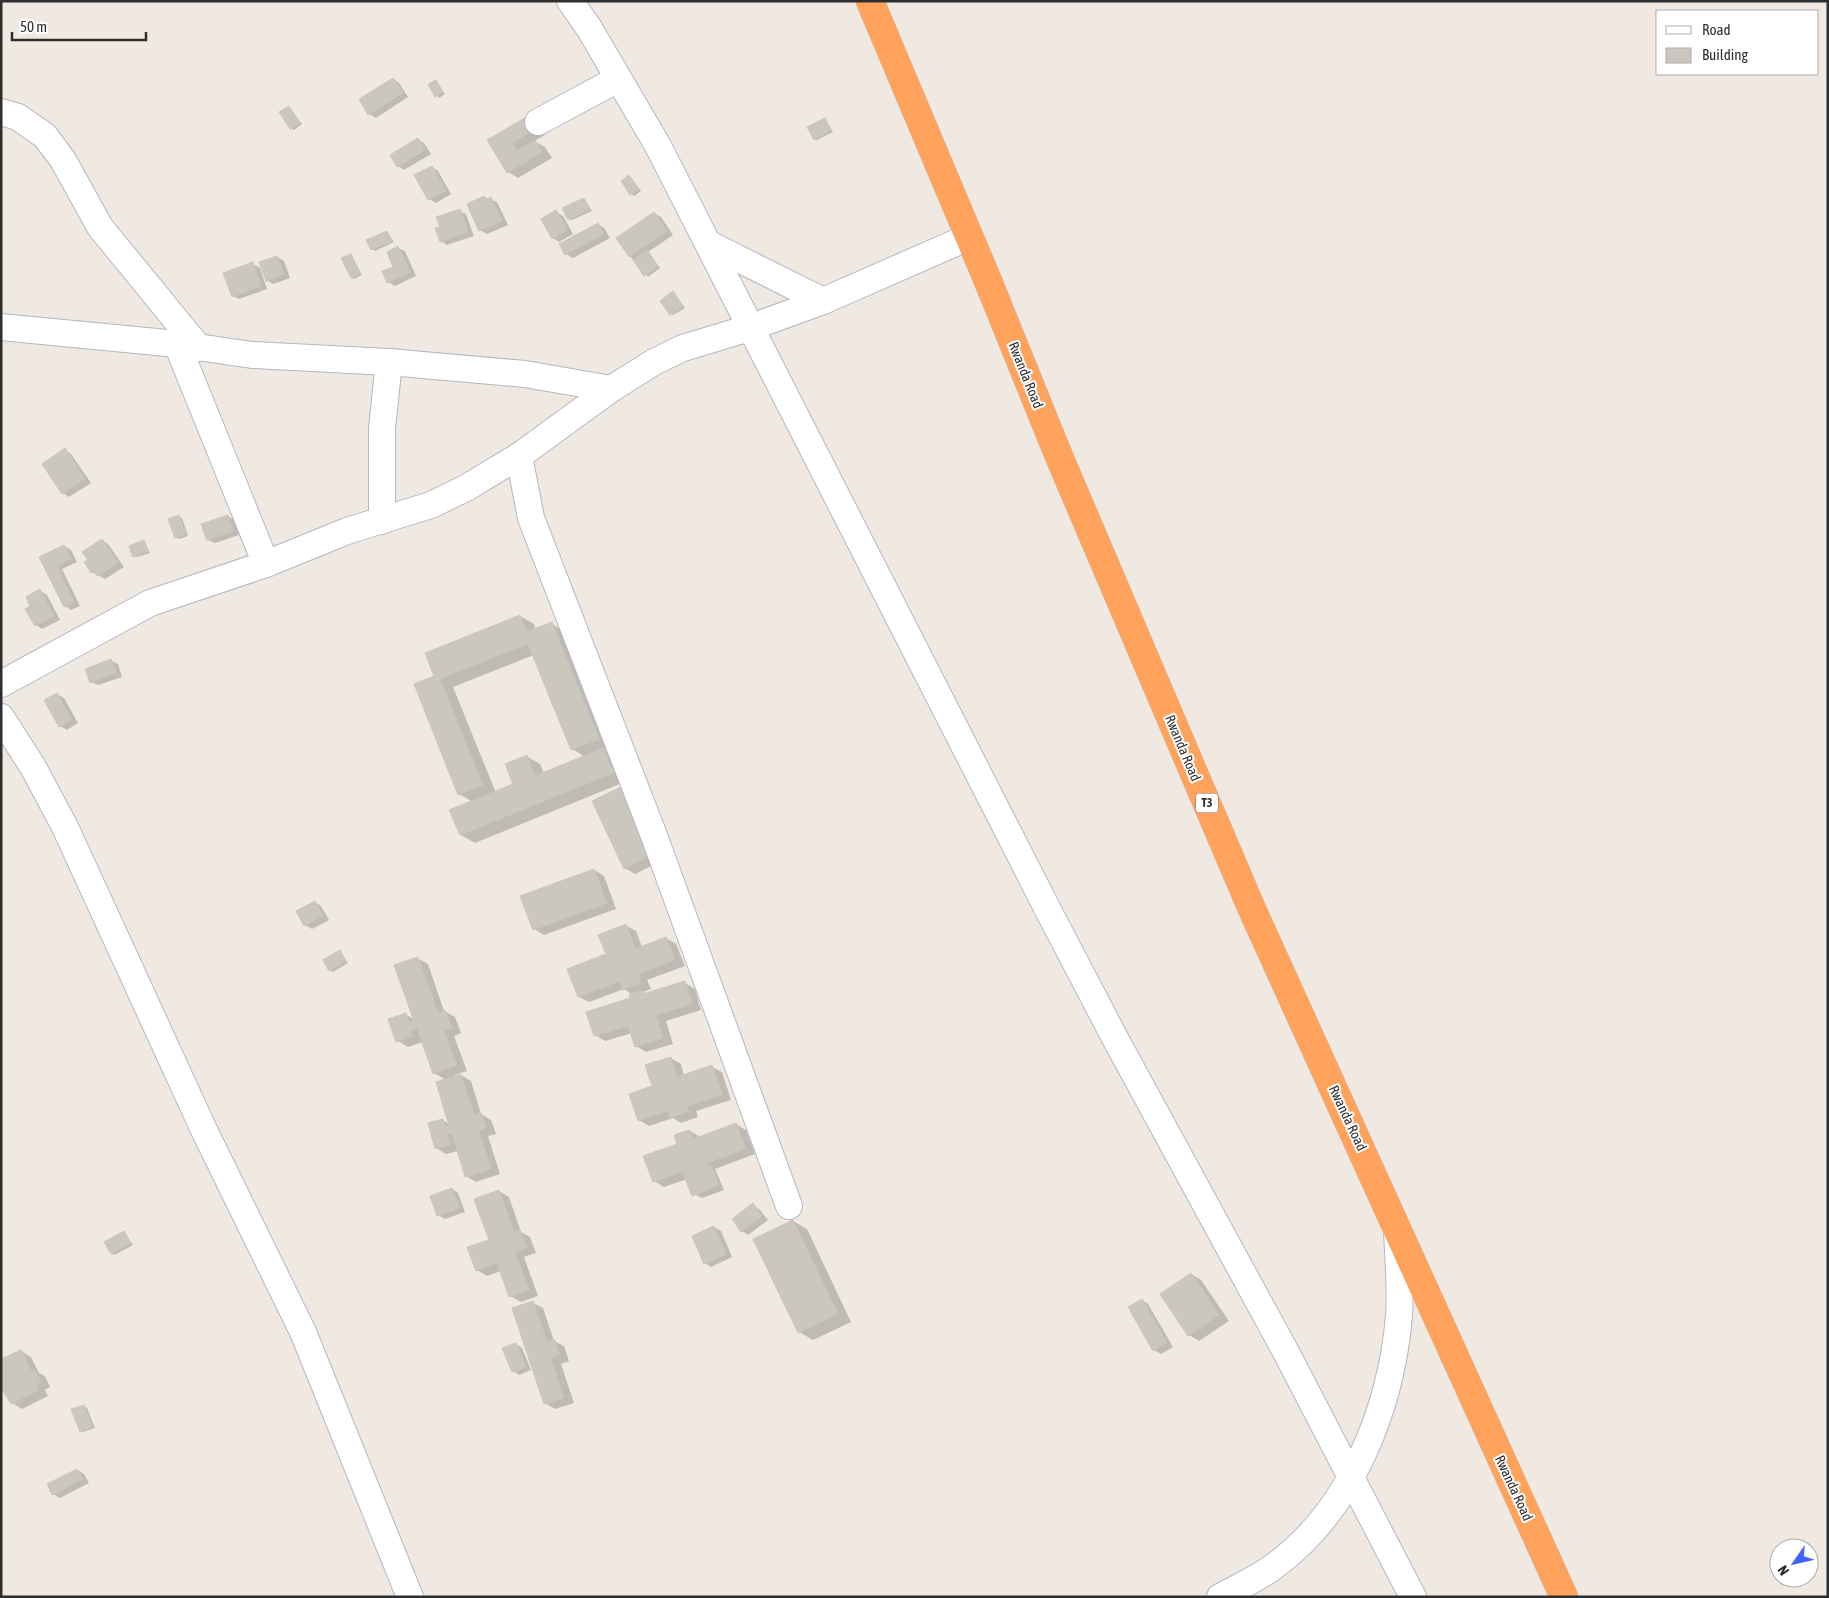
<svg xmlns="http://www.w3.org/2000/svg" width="1829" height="1598" font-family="'Asap Condensed',sans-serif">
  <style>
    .shadow { fill: #0003; fill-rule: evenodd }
    .building { fill: #cbc7bf; stroke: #cbc5ba }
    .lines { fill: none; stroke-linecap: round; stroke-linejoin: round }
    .minor-casing { stroke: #b4b7c1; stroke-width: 28 }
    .highway-casing { stroke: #c9c9c9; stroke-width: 29 }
    .minor { stroke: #fff; stroke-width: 26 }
    .highway { stroke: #ffa35c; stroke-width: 28 }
    .labels { text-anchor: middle; stroke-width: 4; stroke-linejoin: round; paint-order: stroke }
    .shield { fill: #fff; stroke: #6d6d6d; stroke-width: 1 }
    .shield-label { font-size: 12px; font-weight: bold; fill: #2e2e2e }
    .street-label { font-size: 14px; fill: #2e2e2e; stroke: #fff }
  </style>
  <rect width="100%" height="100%" fill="#efe9e1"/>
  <!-- shadow -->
  <g class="shadow">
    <polygon points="393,79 399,83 408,97 376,118 369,114"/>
    <polygon points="436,81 445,94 439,98 429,85"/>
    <polygon points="289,108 302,124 294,130 291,128"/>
    <polygon points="825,120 833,132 817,140 815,139"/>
    <polygon points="538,123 545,135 534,141 545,147 552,158 518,178 508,172 489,141"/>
    <polygon points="418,140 424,143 431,154 404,170 398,166"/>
    <polygon points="432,167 438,171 451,194 436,203 429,199"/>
    <polygon points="629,176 641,191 634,196 631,194"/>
    <polygon points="484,197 497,202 508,225 487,234 480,230"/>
    <polygon points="584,199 592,211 572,220 569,219"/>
    <polygon points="459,211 466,214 474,236 447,245 441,241"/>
    <polygon points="556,212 563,216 573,234 559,242 553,238"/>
    <polygon points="654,213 661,217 673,235 648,252 660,268 648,277 630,256"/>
    <polygon points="598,224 604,228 610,238 573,258 566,254"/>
    <polygon points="387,232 394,242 375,251 372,249"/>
    <polygon points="398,248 405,251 416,276 395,286 388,282 395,267"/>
    <polygon points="351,255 362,275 354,279 352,278"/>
    <polygon points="277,257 284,261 290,278 273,284 267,280"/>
    <polygon points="253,264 260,268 267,289 239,299 233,296"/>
    <polygon points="674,293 685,308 673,315 671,314"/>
    <polygon points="65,450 71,454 91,483 69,497 63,493"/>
    <polygon points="228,516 234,520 239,535 215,543 208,540"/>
    <polygon points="179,517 182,518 188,536 179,539 176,537"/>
    <polygon points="102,540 108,544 124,567 105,579 92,572 89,561"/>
    <polygon points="144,542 150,553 137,557 134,556"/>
    <polygon points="64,546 71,550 77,562 62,569 80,606 71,610 65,606 41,557"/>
    <polygon points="40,591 47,595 60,620 42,629 36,625 32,606"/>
    <path d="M520,616L534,624L536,630L552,624L565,632L612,747L604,750L617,757L627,781L475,843L461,835L451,811L473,802L459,794L436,676ZM534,655L572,749L585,757L544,773L540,764L526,756L515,785L496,793L453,687Z"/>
    <polygon points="111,661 118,664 122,677 98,685 91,682"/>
    <polygon points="57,694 64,698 78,723 67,730 60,726"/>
    <polygon points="631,794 663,860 635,874 625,868"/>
    <polygon points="594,870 604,876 616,909 544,935 534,929"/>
    <polygon points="315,902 321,906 329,920 312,929 305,925"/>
    <polygon points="625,925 636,931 642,947 666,938 676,944 685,966 647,980 651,989 643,992 647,994 685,983 695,989 701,1010 666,1021 673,1044 646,1052 636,1046 632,1033 605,1041 595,1035 632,999 632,994 624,989 589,1002 579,997"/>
    <polygon points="340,952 348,963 333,972 330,970"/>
    <polygon points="417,958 428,964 444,1011 455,1017 461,1033 454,1036 467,1071 454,1075 454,1077 461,1075 471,1081 481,1114 491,1120 496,1134 488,1136 500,1174 476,1182 466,1176 458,1151 446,1154 436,1148 443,1120 450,1125 446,1080 434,1073 423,1042 408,1047 398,1041 405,1014 415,1020"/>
    <polygon points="671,1058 681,1064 684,1076 712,1067 722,1072 731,1100 696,1111 698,1117 681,1123 673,1118 649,1126 639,1120"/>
    <polygon points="736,1124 746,1130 755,1154 715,1169 724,1190 702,1198 692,1193 687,1179 664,1187 654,1181 690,1131 700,1137"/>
    <polygon points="452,1189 458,1193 465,1212 445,1219 438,1215"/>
    <polygon points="499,1191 509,1197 521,1232 530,1237 536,1253 524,1257 538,1296 521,1302 510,1296 501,1271 487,1276 477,1270 490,1240"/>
    <polygon points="753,1205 759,1209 768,1220 748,1235 742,1231"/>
    <polygon points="793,1221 807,1229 851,1322 813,1340 799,1332"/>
    <polygon points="714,1227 721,1231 732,1257 711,1267 705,1263"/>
    <polygon points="124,1233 133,1245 114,1255 112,1253"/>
    <polygon points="1191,1274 1201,1280 1229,1321 1199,1341 1189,1335"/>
    <polygon points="1142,1300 1148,1304 1173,1347 1161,1354 1154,1350"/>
    <polygon points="533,1303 543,1308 554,1341 564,1346 569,1361 561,1364 574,1403 555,1409 545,1403"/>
    <polygon points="516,1344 522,1348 531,1370 519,1375 513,1371"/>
    <polygon points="21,1351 31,1357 39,1373 45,1376 50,1387 45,1390 48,1396 22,1409 12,1403 7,1394 1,1390 1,1360"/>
    <polygon points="84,1406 87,1408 95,1428 83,1432 81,1431"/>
    <polygon points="77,1470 84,1474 89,1483 60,1498 53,1494"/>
  </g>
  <!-- building -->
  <g class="building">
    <polygon points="393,78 403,93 368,115 359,99"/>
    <polygon points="436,80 443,92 435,97 428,84"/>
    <polygon points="289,106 300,123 290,129 279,112"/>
    <polygon points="528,116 536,129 512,143 517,151 535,140 542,152 507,173 487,140"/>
    <polygon points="825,118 831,130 814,140 807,127"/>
    <polygon points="418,138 425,150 397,167 390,155"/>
    <polygon points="432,166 446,191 428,200 414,175"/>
    <polygon points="629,175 639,189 630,195 621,181"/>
    <polygon points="484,196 486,199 491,197 502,221 479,231 467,204"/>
    <polygon points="584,198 590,209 568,220 562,208"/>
    <polygon points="460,209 468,232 440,242 435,228 440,227 436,217"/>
    <polygon points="556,210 567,230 552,239 541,219"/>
    <polygon points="654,212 667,231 629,257 616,238"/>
    <polygon points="598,223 604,234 565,255 559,244"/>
    <polygon points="387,231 392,241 371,250 366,240"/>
    <polygon points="398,246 410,272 387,283 382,271 393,267 387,252"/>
    <polygon points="647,250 658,266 644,276 633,260"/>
    <polygon points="351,254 360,274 351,278 341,258"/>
    <polygon points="277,256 284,274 266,281 259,262"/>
    <polygon points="253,262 261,286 232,297 223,273"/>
    <polygon points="673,291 683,306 670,315 660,301"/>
    <polygon points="65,448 85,479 62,494 42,464"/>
    <polygon points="179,515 186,534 175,538 168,519"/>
    <polygon points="228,515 233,531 207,540 201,524"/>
    <polygon points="102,539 118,563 97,576 94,571 91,573 84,562 88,560 82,552"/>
    <polygon points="144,540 148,551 133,557 129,546"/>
    <polygon points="64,545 71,559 57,566 74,602 64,607 39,557"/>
    <polygon points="40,589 54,616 35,626 25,609 30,606 26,597"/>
    <polygon points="520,615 527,632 552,622 599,739 571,750 528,644 440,679 483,785 458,795 414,684 434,676 425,653"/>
    <polygon points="111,659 116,673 90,683 85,669"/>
    <polygon points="57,693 72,720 59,727 44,700"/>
    <polygon points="603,748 614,773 460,835 449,810 513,784 505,764 527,755 535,776"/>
    <polygon points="621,787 653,854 624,869 592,801"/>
    <polygon points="594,869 607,903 533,930 520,896"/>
    <polygon points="315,901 323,916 304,926 296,911"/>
    <polygon points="626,924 635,949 666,937 675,960 638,974 641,983 623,990 620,981 578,997 567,969 606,954 598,935"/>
    <polygon points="340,950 346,961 329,971 323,960"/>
    <polygon points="418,957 438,1013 445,1010 452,1028 444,1030 457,1065 433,1074 417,1028 411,1030 413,1036 396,1042 388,1019 406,1013 409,1023 414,1021 394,965"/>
    <polygon points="685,981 692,1004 656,1015 663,1038 635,1047 628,1026 594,1036 586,1012 630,998 629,994 642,990 643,994"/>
    <polygon points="671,1057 677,1077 712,1065 722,1095 687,1106 689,1111 670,1118 668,1111 638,1121 629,1094 652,1086 645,1065"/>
    <polygon points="461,1074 474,1115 481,1113 486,1128 479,1131 491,1169 465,1177 452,1133 447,1134 450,1145 435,1149 428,1123 443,1119 446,1127 449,1126 436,1082"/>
    <polygon points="736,1123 746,1149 706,1163 714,1185 691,1193 683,1171 653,1182 643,1156 677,1144 674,1135 690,1130 693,1139"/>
    <polygon points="711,1165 719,1185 692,1196 684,1176"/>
    <polygon points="452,1188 460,1208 437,1216 430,1196"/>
    <polygon points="499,1190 514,1232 520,1230 527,1247 515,1252 529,1290 509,1297 497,1263 476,1271 467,1247 489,1240 474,1199"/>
    <polygon points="753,1203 762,1216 741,1232 732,1219"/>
    <polygon points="793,1220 838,1314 798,1333 753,1239"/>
    <polygon points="714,1226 726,1254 704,1264 692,1236"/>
    <polygon points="124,1231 131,1243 111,1254 104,1242"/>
    <polygon points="1191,1273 1219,1315 1188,1336 1160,1294"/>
    <polygon points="1142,1299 1167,1343 1153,1351 1128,1307"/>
    <polygon points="533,1301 547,1342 554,1339 559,1355 551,1358 564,1398 544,1404 512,1308"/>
    <polygon points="516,1343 526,1367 512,1372 502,1348"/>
    <polygon points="21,1350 31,1371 35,1369 41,1382 36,1384 39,1390 11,1404 1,1387 1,1359"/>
    <polygon points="84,1405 92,1427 80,1432 71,1409"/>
    <polygon points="77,1469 83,1479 52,1495 47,1484"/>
  </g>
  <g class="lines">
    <!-- minor casing -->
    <g class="minor-casing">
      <g id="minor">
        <polyline points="570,1 589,28 658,146 1048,910 1116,1040 1287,1354 1413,1597"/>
        <polyline points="1,112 18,117 45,136 63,160 100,227 199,348"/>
        <polyline points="538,122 618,79"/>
        <polyline points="709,244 823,301"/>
        <polyline points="1,327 177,344 252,355 389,362 525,374 611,389"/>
        <polyline points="177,344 266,564"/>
        <polyline points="519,456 531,518 653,833 789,1206"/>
        <polyline points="382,521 382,428 389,362"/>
        <polyline points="1,684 150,603 266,564 347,531 431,505 466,488 519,456 611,389 654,362 683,348 749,328 823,301 969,237"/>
        <polyline points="1,717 33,767 65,827 204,1130 303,1332 410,1597"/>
        <path d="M1220,1597C1238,1587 1257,1579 1273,1567C1351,1511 1391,1409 1399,1316C1401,1288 1398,1258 1397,1229"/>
      </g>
    </g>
    <!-- highway casing -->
    <g class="highway-casing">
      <polyline id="highway" points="870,1 988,281 1058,454 1251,907 1564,1597"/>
    </g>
    <!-- minor -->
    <use href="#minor" class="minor"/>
    <!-- highway -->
    <use href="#highway" class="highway"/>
  </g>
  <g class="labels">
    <!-- shield labels -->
    <rect class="shield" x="1196" y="793.5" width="22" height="19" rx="4"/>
    <g class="shield-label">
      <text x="1207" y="807">T3</text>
    </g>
    <!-- street labels -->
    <g class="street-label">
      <text transform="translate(1026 375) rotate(68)" y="5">Rwanda Road</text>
      <text transform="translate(1183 748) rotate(67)" y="5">Rwanda Road</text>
      <text transform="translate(1348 1118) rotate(65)" y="5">Rwanda Road</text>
      <text transform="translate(1514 1488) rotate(65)" y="5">Rwanda Road</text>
    </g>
  </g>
  <!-- border -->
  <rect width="1829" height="1598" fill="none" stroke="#2e2e2e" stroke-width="5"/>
  <!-- legend -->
  <rect x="1656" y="10" width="162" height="65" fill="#ffffff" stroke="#ababab"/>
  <rect x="1666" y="26" width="25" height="8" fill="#ffffff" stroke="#ababab"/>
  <text x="1702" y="35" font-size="15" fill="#2e2e2e">Road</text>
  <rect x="1666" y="48" width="25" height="15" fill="#cbc7bf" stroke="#ababab"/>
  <text x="1702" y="60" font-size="15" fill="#2e2e2e">Building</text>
  <!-- north arrow -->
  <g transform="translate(1794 1563) rotate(236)"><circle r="24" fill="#ffffff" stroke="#ababab"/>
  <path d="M0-4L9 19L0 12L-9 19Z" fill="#4264fb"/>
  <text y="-8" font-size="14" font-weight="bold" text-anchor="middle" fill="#2e2e2e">N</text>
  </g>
  <!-- scale -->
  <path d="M12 32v8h134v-8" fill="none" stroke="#2e2e2e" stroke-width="2.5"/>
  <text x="20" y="32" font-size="15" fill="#2e2e2e" stroke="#ffffff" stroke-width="4" paint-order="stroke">50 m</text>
</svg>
